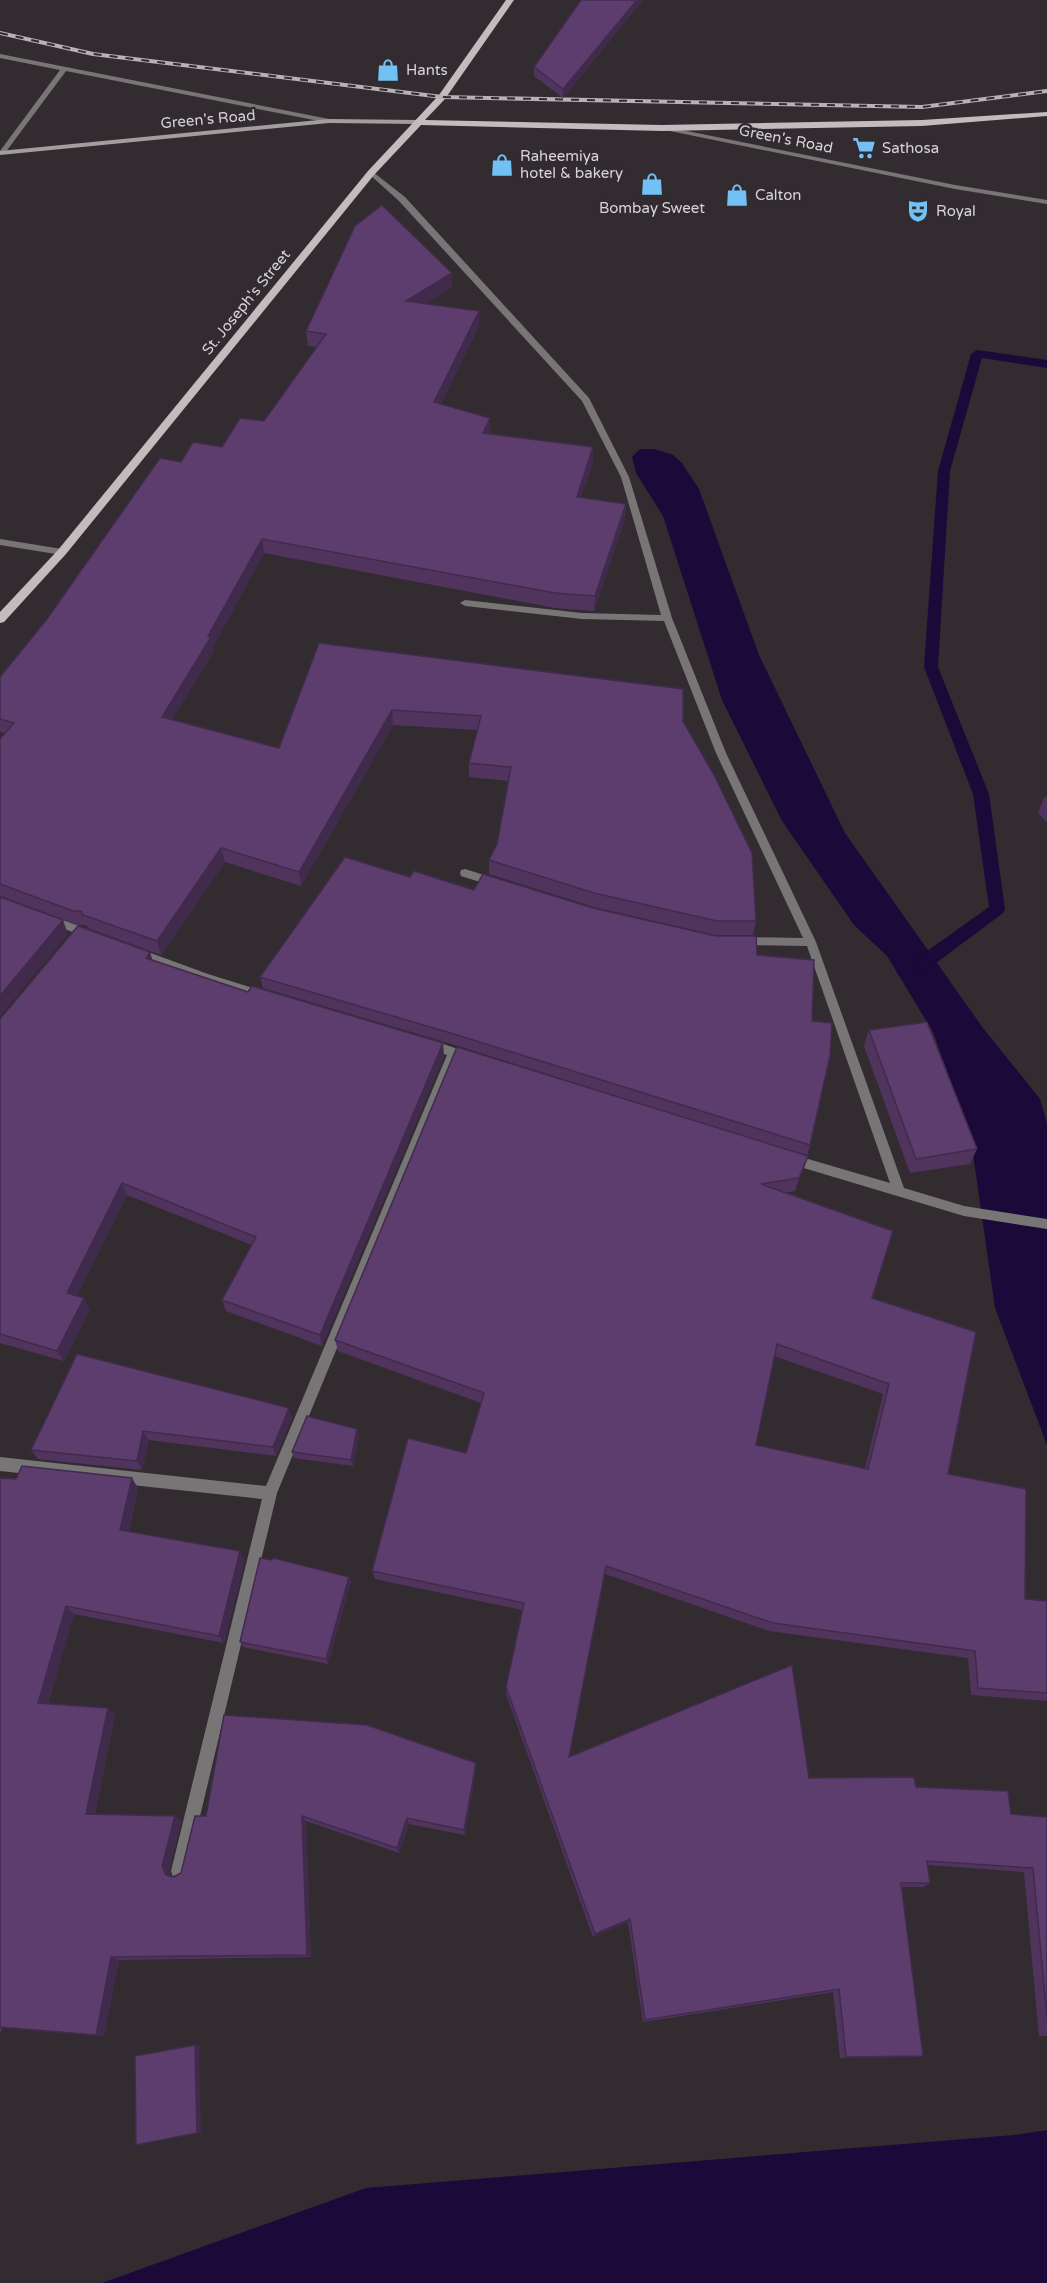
<svg xmlns="http://www.w3.org/2000/svg" width="1047" height="2283" font-family="'Varela Round',sans-serif">
  <style>
    .water { fill: #1b0939 }
    .lines { fill: none; stroke-linecap: round; stroke-linejoin: round }
    .stream { fill: #1b0939; fill-rule: evenodd }
    .minor { fill: #787576; fill-rule: evenodd }
    .secondary { fill: #a29d9f; fill-rule: evenodd }
    .primary { fill: #c3bbbe; fill-rule: evenodd }
    .rail-casing { stroke: #b6b2b6; stroke-width: 4 }
    .rail { stroke: #322c31; stroke-width: 2; stroke-dasharray: 8; stroke-linecap: butt }
    .wall { fill: #50345e; fill-rule: evenodd }
    .shaded-wall { fill: #412b4c }
    .building { fill: #5d3d6d; stroke: #412b4c; stroke-width: 1.5; fill-rule: evenodd }
    .labels { text-anchor: middle; stroke-width: 5; stroke-linejoin: round; paint-order: stroke }
    .far-poi-label { font-size: 15px; fill: #d7d4d7; stroke: #322c31; text-anchor: start }
    .far-street-label { font-size: 15px; fill: #d7d4d7; stroke: #322c31 }
  </style>
  <rect width="100%" height="100%" fill="#322c31"/>
  <!-- water -->
  <g class="water">
    <polygon points="640,449 655,449 673,455 682,463 699,489 759,655 845,833 983,1028 1040,1099 1047,1123 1047,1445 995,1308 971,1140 933,1032 887,956 854,925 782,821 722,700 663,516 636,473 632,457"/>
    <polygon points="1047,2130 1047,2283 102,2283 366,2188 1014,2135"/>
  </g>
  <g class="lines">
    <!-- stream -->
    <polygon class="stream" points="977,350 1047,360 1047,368 982,358 950,471 938,667 989,794 1005,909 1003,913 928,969 922,970 916,969 914,964 916,959 989,907 973,794 924,667 938,471 971,354"/>
    <!-- minor -->
    <g class="minor">
      <polygon points="0,54 329,119 332,121 329,123 66,71 5,153 3,154 0,151 60,70 0,58"/>
      <polygon points="662,126 955,185 1047,200 1047,204 955,189 660,129 660,127"/>
      <polygon points="369,172 373,172 405,197 589,398 629,477 672,618 726,753 816,942 904,1188 964,1206 1047,1219 1047,1229 964,1216 787,1163 785,1159 787,1155 791,1154 890,1183 807,946 740,945 735,941 740,937 803,938 716,753 664,621 582,619 465,606 460,603 465,600 582,613 661,615 621,477 582,401 399,201 369,174"/>
      <polygon points="0,539 62,549 66,552 62,555 0,545"/>
      <polygon points="465,869 500,880 501,883 496,887 461,876 460,873 461,870"/>
      <polygon points="49,915 93,931 94,934 89,938 45,922 44,919"/>
      <polygon points="137,948 208,974 266,992 268,995 262,999 201,981 133,955 131,952"/>
      <polygon points="428,1039 473,1054 475,1057 473,1060 469,1062 457,1058 277,1493 187,1871 185,1877 179,1879 173,1877 171,1871 262,1499 0,1471 0,1457 266,1486 447,1055 424,1047 422,1044 424,1041"/>
    </g>
    <!-- secondary -->
    <polygon class="secondary" points="329,119 418,120 421,122 418,124 329,123 0,155 0,151"/>
    <!-- primary -->
    <polygon class="primary" points="506,0 514,0 445,99 425,120 662,125 922,120 1047,112 1047,116 922,126 662,131 421,125 374,175 66,554 4,622 0,623 0,612 58,550 368,171 439,95"/>
    <!-- rail casing -->
    <g class="rail-casing">
      <polyline id="rail" points="0,33 93,54 442,97 922,107 1047,91"/>
    </g>
    <!-- rail -->
    <use href="#rail" class="rail"/>
  </g>
  <!-- wall -->
  <g class="wall">
    <polygon points="581,0 643,0 563,98 534,76 534,67"/>
    <polygon points="452,273 452,287 426,304 479,326 441,404 490,418 490,434 593,462 581,497 626,504 625,519 594,611 555,608 264,553 213,647 214,651 172,719 279,748 319,643 683,721 756,921 753,935 715,935 594,907 489,874 489,860 497,844 509,781 469,777 469,763 477,730 393,725 301,886 225,862 161,955 88,928 86,925 78,925 1,896 0,896 0,739 5,733 0,732 0,677 181,462 222,447 264,421 317,347 308,346 306,331"/>
    <polygon points="1047,796 1047,822 1038,813 1044,798"/>
    <path d="M410,877L474,890L593,908L757,955L812,1021L810,1145L804,1168L795,1191L784,1193L872,1298L948,1474L1025,1599L1047,1601V1701L971,1695L968,1658L769,1631L605,1574L569,1757L916,1787L1011,1814L1047,1817V2036H1039L1024,1872L928,1865L930,1883L923,1887H901L923,2056L916,2057L840,2058L833,1992L643,2022L628,1922L593,1937L506,1694V1687L522,1610L375,1579L372,1571L466,1453L481,1403L338,1351L335,1340L791,1151L455,1045L263,988L260,977ZM774,1356L883,1394L865,1469L756,1445Z"/>
    <polygon points="150,952 152,960 444,1056 322,1346 226,1311 222,1300 252,1245 127,1195 77,1295 90,1309 64,1361 0,1343 0,1019"/>
    <polygon points="869,1030 977,1149 970,1164 910,1173 864,1046"/>
    <polygon points="77,1354 292,1418 276,1456 149,1440 142,1470 38,1459 31,1450"/>
    <polygon points="357,1429 359,1435 353,1466 294,1458 292,1452"/>
    <polygon points="0,1478 138,1488 129,1532 245,1560 224,1643 74,1614 48,1704 115,1715 95,1814 175,1816 181,1821 169,1870 171,1876 173,1877 181,1873 206,1816 476,1769 465,1835 409,1824 399,1853 306,1821 311,1957 119,1960 104,2036 2,2028 1,2032 0,2032"/>
    <polygon points="351,1582 328,1664 243,1647 240,1642"/>
  </g>
  <!-- shaded-wall -->
  <g class="shaded-wall">
    <polygon points="637,0 643,0 563,98 563,89"/>
    <polygon points="452,273 452,287 407,316 406,301"/>
    <polygon points="479,311 479,326 435,417 434,402"/>
    <polygon points="490,418 491,433 483,448 483,433"/>
    <polygon points="593,447 593,462 576,512 577,497"/>
    <polygon points="626,504 625,519 594,611 595,596"/>
    <polygon points="262,539 264,553 213,647 214,651 165,731 162,717 208,636"/>
    <polygon points="392,710 393,725 301,886 299,872"/>
    <polygon points="221,848 225,862 161,955 157,941"/>
    <polygon points="63,920 68,934 0,1016 0,996"/>
    <polygon points="150,952 154,966 146,958"/>
    <polygon points="443,1043 444,1056 322,1346 320,1335"/>
    <polygon points="808,1156 804,1168 795,1191 799,1178"/>
    <polygon points="122,1183 127,1195 73,1304 67,1293"/>
    <polygon points="84,1298 90,1309 64,1361 57,1351"/>
    <polygon points="289,1408 292,1418 276,1456 273,1447"/>
    <polygon points="357,1429 359,1435 353,1466 351,1460"/>
    <polygon points="143,1431 149,1440 142,1470 137,1461"/>
    <polygon points="132,1478 138,1488 127,1539 120,1530"/>
    <polygon points="240,1551 245,1560 224,1643 219,1636"/>
    <polygon points="349,1577 351,1582 328,1664 326,1659"/>
    <polygon points="66,1606 74,1614 46,1710 38,1703"/>
    <polygon points="108,1708 115,1715 94,1819 86,1814"/>
    <polygon points="476,1763 476,1769 465,1835 464,1830"/>
    <polygon points="175,1816 181,1821 169,1870 172,1879 166,1875 162,1866"/>
    <polygon points="302,1816 306,1821 311,1957 307,1955"/>
    <polygon points="407,1818 409,1824 399,1853 397,1848"/>
    <polygon points="630,1919 628,1922 593,1937 595,1934"/>
    <polygon points="111,1957 119,1960 104,2036 96,2035"/>
    <polygon points="195,2045 199,2045 201,2133 197,2133"/>
  </g>
  <!-- building -->
  <g class="building">
    <polygon points="581,0 637,0 563,89 534,67"/>
    <polygon points="382,205 452,273 406,301 479,311 434,402 490,418 483,433 593,447 577,497 626,504 595,596 555,593 262,539 208,636 211,637 162,717 279,748 319,643 683,689 683,721 714,775 752,853 756,921 717,921 594,893 489,860 497,844 511,767 469,763 481,716 392,710 299,872 221,848 157,941 83,915 81,911 73,911 0,884 0,739 14,723 0,719 0,677 47,619 160,458 181,462 193,442 222,447 240,418 264,421 326,334 306,331 355,226"/>
    <polygon points="345,857 410,877 414,871 474,890 483,874 593,908 716,936 756,936 757,955 814,960 812,1021 832,1023 830,1056 810,1145 454,1034 260,977"/>
    <polygon points="0,897 63,920 0,996"/>
    <polygon points="78,926 150,952 146,958 248,992 252,986 443,1043 320,1335 222,1300 256,1237 122,1183 67,1293 84,1298 57,1351 0,1334 0,1019"/>
    <polygon points="927,1022 977,1149 916,1159 869,1030"/>
    <path d="M457,1047L808,1156L799,1178L761,1184L893,1231L872,1298L976,1332L948,1474L1026,1489L1025,1599L1047,1601V1693L978,1688L975,1651L773,1623L606,1566L569,1757L792,1665L809,1778L914,1777L916,1787L1008,1791L1011,1814L1047,1817V2018L1033,1868L927,1861L930,1883H901L923,2056L846,2057L839,1989L645,2020L630,1919L595,1934L506,1687L524,1603L372,1571L408,1438L466,1453L484,1393L335,1340ZM777,1344L889,1384L868,1469L756,1445Z"/>
    <polygon points="77,1354 289,1408 273,1447 143,1431 137,1461 31,1450"/>
    <polygon points="307,1416 357,1429 351,1460 292,1452"/>
    <polygon points="22,1466 132,1478 120,1530 240,1551 219,1636 66,1606 38,1703 108,1708 86,1814 175,1816 162,1866 166,1875 173,1877 181,1873 195,1816 206,1816 224,1715 367,1725 476,1763 464,1830 407,1818 397,1848 302,1816 307,1955 111,1957 96,2035 0,2027 0,1478 16,1479"/>
    <polygon points="260,1558 272,1560 273,1558 349,1577 326,1659 240,1642"/>
    <polygon points="195,2045 197,2133 136,2145 135,2056"/>
  </g>
  <!-- icons -->
  <defs>
    <g id="shop-bare" transform="scale(1.8)"><path d="M-5-2.5h2.3a2.7 3.5 0 0 1 5.4 0H5L5.5 6h-11ZM-1.5-2.5h3a1.5 2.3 0 0 0-3 0Z" fill="#71c1f5" stroke="#322c31" stroke-width="2.5" paint-order="stroke"/></g>
    <g id="supermarket-bare" transform="scale(1.8)"><path d="M-6-5.5h2.5l.6 2H6L4.5 2H-2.5L-4.4-4H-6ZM-1.5 3.2a1.3 1.3 0 1 0 .1 0ZM3 3.2a1.3 1.3 0 1 0 .1 0Z" fill="#71c1f5" stroke="#322c31" stroke-width="2.5" paint-order="stroke"/></g>
    <g id="theatre-bare" transform="scale(1.8)"><path d="M-5-5.5Q0-4 5-5.5V0Q5 5 0 6Q-5 5-5 0ZM-3.3-2.5H-1v1.5H-3.3ZM1-2.5H3.3v1.5H1ZM-2.8 1Q0 5.5 2.8 1Z" fill="#71c1f5" stroke="#322c31" stroke-width="2.5" paint-order="stroke"/></g>
  </defs>
  <g fill-rule="evenodd">
    <use href="#shop-bare" x="388" y="70"/>
    <use href="#supermarket-bare" x="864" y="148"/>
    <use href="#shop-bare" x="502" y="165"/>
    <use href="#shop-bare" x="652" y="184"/>
    <use href="#shop-bare" x="737" y="195"/>
    <use href="#theatre-bare" x="918" y="211"/>
  </g>
  <g class="labels">
    <!-- far-poi labels -->
    <g class="far-poi-label">
      <text x="406" y="75">Hants</text>
      <text x="882" y="153">Sathosa</text>
      <text x="520" y="161">Raheemiya<tspan x="520" dy="17">hotel &amp; bakery</tspan></text>
      <text x="755" y="200">Calton</text>
      <text x="652" y="213" text-anchor="middle">Bombay Sweet</text>
      <text x="936" y="216">Royal</text>
    </g>
    <!-- far-street labels -->
    <g class="far-street-label">
      <text transform="translate(208 119) rotate(-5)" y="5">Green's Road</text>
      <text transform="translate(786 139) rotate(11)" y="5">Green's Road</text>
      <text transform="translate(246 302) rotate(-51)" y="5">St. Joseph's Street</text>
    </g>
  </g>
</svg>
